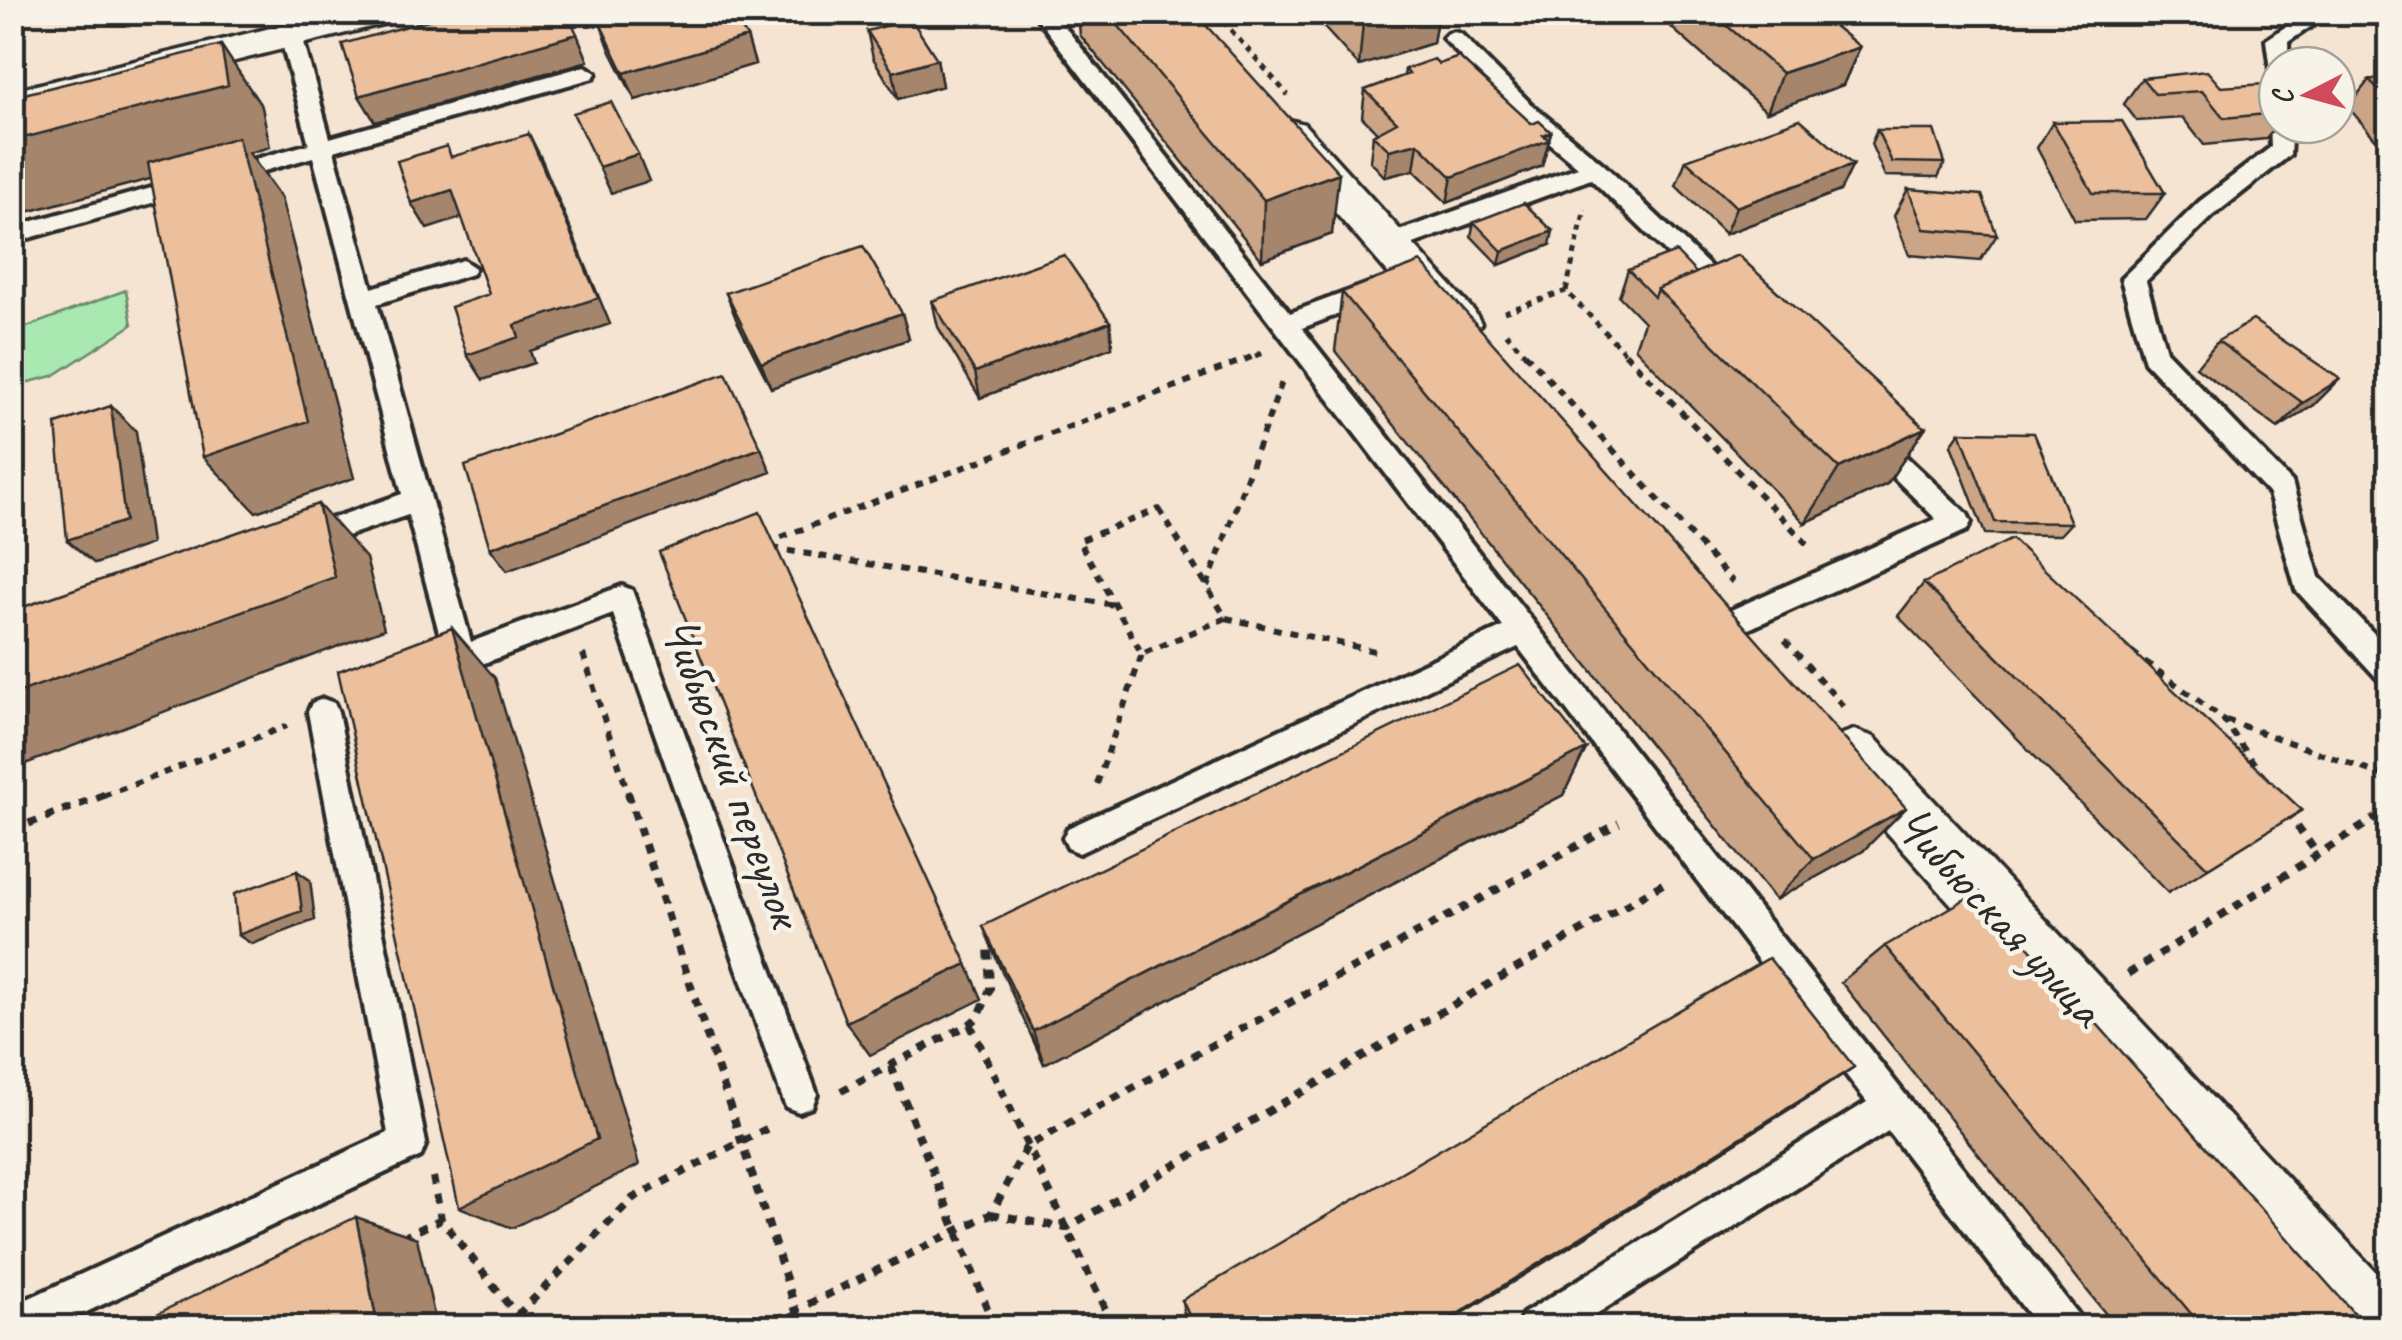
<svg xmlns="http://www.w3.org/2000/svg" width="2402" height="1340" font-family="Caveat,sans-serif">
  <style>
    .green { fill: #a9e8b0; stroke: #6a8a6e; stroke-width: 2.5 }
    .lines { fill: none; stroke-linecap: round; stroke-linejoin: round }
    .lane-casing { stroke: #2b2b2b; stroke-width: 8 }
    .street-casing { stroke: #2b2b2b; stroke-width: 7 }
    .secondary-casing { stroke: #2b2b2b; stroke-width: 7 }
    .path-far2 { stroke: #2b2b2b; stroke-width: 5; stroke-dasharray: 6 6; stroke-linecap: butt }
    .path-far1 { stroke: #2b2b2b; stroke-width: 6; stroke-dasharray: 8 8; stroke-linecap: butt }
    .path { stroke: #2b2b2b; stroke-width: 8; stroke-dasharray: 9 9; stroke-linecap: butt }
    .lane { fill: #f7f3e8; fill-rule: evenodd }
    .street { fill: #f7f3e8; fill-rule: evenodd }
    .secondary { fill: #f7f3e8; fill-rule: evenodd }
    .wall { fill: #cba586; stroke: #2b2b2b; stroke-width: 2.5 }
    .shaded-wall { fill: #a5866d; stroke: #2b2b2b; stroke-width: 2.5 }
    .building { fill: #ecc09c; stroke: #2b2b2b; stroke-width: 2.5 }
    .labels { text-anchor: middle; stroke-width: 9; stroke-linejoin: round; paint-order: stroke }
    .street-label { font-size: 50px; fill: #2b2b2b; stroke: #f7f3e8 }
  </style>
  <rect width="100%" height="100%" fill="#f4e4d1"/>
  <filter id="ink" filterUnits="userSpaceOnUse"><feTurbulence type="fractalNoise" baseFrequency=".01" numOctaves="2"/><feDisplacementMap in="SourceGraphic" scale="20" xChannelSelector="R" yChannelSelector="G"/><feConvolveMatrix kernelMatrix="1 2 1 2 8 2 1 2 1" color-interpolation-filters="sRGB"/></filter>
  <g filter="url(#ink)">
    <path class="green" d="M126 290 132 325 53 376 13 386V332Z"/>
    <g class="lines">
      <defs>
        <path id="lane" d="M1047 12H1081L1061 22 1290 313 1371 283H1389L1392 289 1389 295 1302 328 2078 1314 2083 1328H2039L1888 1131 1574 1328H1518L1523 1314 1867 1102 1518 647 1090 848 1079 853 1068 848 1063 838 1068 828 1503 627 1041 23 1038 19Z
          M2307 12H2332L2288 42 2289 65H2277V71L2270 70 2266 40Z
          M291 30 302 36 330 138 585 66 596 73 593 78 334 151 372 288 463 260 475 268 472 274 377 304 471 642 622 586 632 590 817 1094 812 1107 799 1112 786 1107 781 1094 613 614 461 672 450 668 446 659 408 515 303 551 293 548 289 540 293 532 402 494 313 157 12 243V227L309 144 280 36Z
          M1454 32 1461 34 1533 106 1603 164 1738 293 1741 299 1738 305H1720L1591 179 1397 250H1379L1376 244 1379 238 1578 167 1517 116 1447 42 1443 38 1447 34Z
          M2277 119V125H2292L2290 155 2215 214 2146 281 2166 351 2292 482 2319 577 2390 650V684L2379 680 2296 590 2269 494 2145 362 2121 279 2199 202 2271 147 2270 125Z
          M1872 430 1881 433 1967 514 1971 522 1967 530 1742 632 1732 635 1722 632 1717 623 1722 614 1936 519 1863 447 1859 440 1863 433Z
          M323 699 334 703 338 712 426 1143 421 1156 52 1328H12V1306L388 1133 308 712 312 703Z"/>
        <path id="street" d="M336 12H404L398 20 12 117V91Z"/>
        <path id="secondary" d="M1289 120 1304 124 1474 311 1481 323 1474 335 1458 339 1442 335 1274 142 1268 133 1274 124Z
          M1854 730 1874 737 2390 1287V1328H2330L1834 773 1825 755 1834 737Z"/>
      </defs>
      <use href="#lane" class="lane-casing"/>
      <use href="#street" class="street-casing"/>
      <use href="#secondary" class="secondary-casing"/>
      <path class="path-far2" d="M1215 12 1288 95
        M1566 291 1585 209
        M1504 312 1566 291 1628 356
        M1506 333 1527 356
        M1255 356 1263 353"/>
      <path class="path-far1" d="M1525 353 1733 582
        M1625 353 1808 545
        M1159 509 1226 618 1142 654 1079 541Z
        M766 543 1262 353
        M772 548 1114 605
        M1207 586 1282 382
        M1226 618 1379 652
        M1785 640 1843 706
        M2132 652 2223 719 2263 776
        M583 654 629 796
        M2226 720 2390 778
        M1097 784 1142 654
        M103 796 287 726"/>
      <path class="path" d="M628 793 802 1328
        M2287 811 2318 855
        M12 830 109 793
        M2128 974 2390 809
        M970 1024 1114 1328
        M891 1066 995 1328
        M841 1091 970 1024 979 1016 990 989 988 946 998 941
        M433 1177 441 1219 515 1313 548 1328
        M991 1214 1066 1228 1666 882
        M402 1238 441 1219
        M505 1328 633 1198 772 1126
        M760 1328 991 1214 1027 1146 1619 823"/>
      <use href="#lane" class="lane"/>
      <use href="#street" class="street"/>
      <use href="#secondary" class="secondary"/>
    </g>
    <path class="wall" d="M1078 12H1194L1332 234 1262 260 1080 35Z
      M1310 12H1438L1433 43 1359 66Z
      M1656 12H1817L1860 47 1843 85 1767 112 1656 14Z
      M2098 12H2157L2154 16 2102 19Z
      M600 23 747 37 755 64 635 100 610 50Z
      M867 31 937 59 942 86 898 99 873 58Z
      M1439 64 1532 124 1551 132 1542 166 1447 203 1414 170 1385 177 1370 161 1373 135 1377 132 1362 117 1365 90 1404 76 1405 69Z
      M2142 78 2221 87 2277 100V125L2266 139 2204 145 2183 118 2137 121 2124 104Z
      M2390 79V156L2348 107 2369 80Z
      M2053 122 2165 193 2146 219 2075 220 2037 148Z
      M1877 130 1945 163 1938 177 1885 176 1871 144Z
      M1686 160 1853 165 1840 191 1725 234 1676 186Z
      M1908 189 1997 235 1980 261 1909 255 1894 216Z
      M1474 222 1550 245 1499 265 1471 236Z
      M1628 270 1696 273 1925 428 1887 484 1805 523 1635 348 1644 322 1619 296Z
      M1342 292 1863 851 1775 900 1335 351Z
      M726 293 902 313 909 339 771 388 736 319Z
      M932 301 1110 322 1112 347 980 398 938 327Z
      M2218 341 2314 405 2278 428 2196 367Z
      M1960 432 2071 523 2060 535 1985 534 1951 445Z
      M1924 583 2302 810 2168 893 1898 616Z
      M1586 749 1563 795 1044 1064 998 963 983 926Z
      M1885 946 2367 1328H2117L1841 982Z
      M1854 1067 1809 1097 1439 1328H1189L1184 1315 1182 1300Z"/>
    <path class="shaded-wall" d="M12 12H45L12 21Z
      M1364 12H1438L1433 43 1359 66Z
      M577 34 588 61 375 122 359 96Z
      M747 37 755 64 635 100 624 73Z
      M221 45 262 107 270 147 249 153 281 198 354 478 256 512 203 457 243 154 12 216V141Z
      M1860 47 1843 85 1767 112 1782 73Z
      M937 59 942 86 898 99 893 72Z
      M1551 132 1542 166 1447 203 1452 177Z
      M529 134 542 160 610 324 530 351 534 363 483 380 467 355 515 325Z
      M1418 143 1414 170 1385 177 1389 150Z
      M638 154 649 181 611 193 599 167Z
      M1853 165 1840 191 1725 234 1736 207Z
      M1339 173 1332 234 1262 260 1264 200Z
      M452 190 467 216 427 229 411 203Z
      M1553 231 1550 245 1499 265 1502 251Z
      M902 313 909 339 771 388 761 363Z
      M1110 322 1112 347 980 398 975 372Z
      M2340 379 2314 405 2278 428 2303 403Z
      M111 406 136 431 151 544 95 564 67 540Z
      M1925 428 1887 484 1805 523 1839 468Z
      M761 448 771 472 507 571 490 548Z
      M318 504 366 558 384 629 12 769V695Z
      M452 628 495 678 639 1165 512 1228 459 1207Z
      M1586 749 1563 795 1044 1064 1033 1031Z
      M1906 808 1863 851 1775 900 1814 859Z
      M297 871 310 880 315 920 252 944 238 935Z
      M967 964 982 999 870 1055 846 1022Z
      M1854 1067 1809 1097 1439 1328H1435Z
      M356 1217 417 1238 437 1328H378Z"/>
    <path class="building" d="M457 12H567L577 34 359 96 342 44Z
      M637 12H732L747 37 624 73 600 23Z
      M1107 12H1194L1339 173 1264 200Z
      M1711 12H1817L1860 47 1782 73Z
      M911 19 937 59 893 72 867 31Z
      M221 45 228 85 12 141V97Z
      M1459 57 1532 124 1539 121 1551 132 1543 135 1549 140 1452 177 1418 143 1389 150 1373 135 1397 122 1365 90 1409 74 1405 69 1434 59 1439 64Z
      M2207 71 2221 87 2265 84 2277 100V113L2224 118 2202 91 2155 94 2142 78Z
      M2390 79V103L2369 80Z
      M611 102 638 154 599 167 573 113Z
      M1800 119 1853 165 1736 207 1686 160Z
      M2122 121 2165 193H2093L2053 122Z
      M1877 130H1934L1945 163 1892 162Z
      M529 134 598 298 515 325 519 337 467 355 451 307 489 294 452 190 411 203 397 161 447 146 451 157Z
      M238 137 308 421 203 457 148 163Z
      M1908 189 1982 195 1997 235 1924 229Z
      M1524 203 1553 231 1502 251 1474 222Z
      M863 246 902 313 761 363 726 293Z
      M1676 252 1696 273 1657 289 1654 297 1628 270Z
      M1064 255 1110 322 975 372 932 301Z
      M1738 255 1925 428 1839 468 1657 289Z
      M1421 262 1906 808 1814 859 1342 292Z
      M2253 320 2340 379 2303 403 2218 341Z
      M726 373 761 448 490 548 465 466Z
      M111 406 125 521 67 540 56 424Z
      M1960 432 2034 433 2071 523 1995 522Z
      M318 504 335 577 12 695V611Z
      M760 512 967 964 846 1022 659 552Z
      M2012 539 2302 810 2208 868 1924 583Z
      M452 628 597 1139 459 1207 338 671Z
      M1520 665 1586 749 1033 1031 983 926Z
      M297 871 302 911 238 935 234 894Z
      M1979 891 2367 1328H2203L1885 946Z
      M1769 958 1854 1067 1435 1328H1195L1182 1300Z
      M356 1217 378 1328H128Z"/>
  </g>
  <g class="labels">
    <g class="street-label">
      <text transform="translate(734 771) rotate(70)" y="18">Чибьюский переулок</text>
      <text transform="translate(2001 915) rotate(47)" y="18">Чибьюская улица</text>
    </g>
  </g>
  <rect width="2402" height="1340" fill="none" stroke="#f7f3e8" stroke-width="50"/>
  <rect x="25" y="25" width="2352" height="1290" fill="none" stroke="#2b2b2b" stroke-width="4" filter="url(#ink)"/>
  <g transform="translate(2307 95) rotate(264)"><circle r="48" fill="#f7f3e8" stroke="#a5a39c" stroke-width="2.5"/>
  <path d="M0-8L18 38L0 25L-18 38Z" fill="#d1495b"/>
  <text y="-15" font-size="28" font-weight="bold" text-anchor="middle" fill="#2b2b2b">С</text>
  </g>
</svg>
